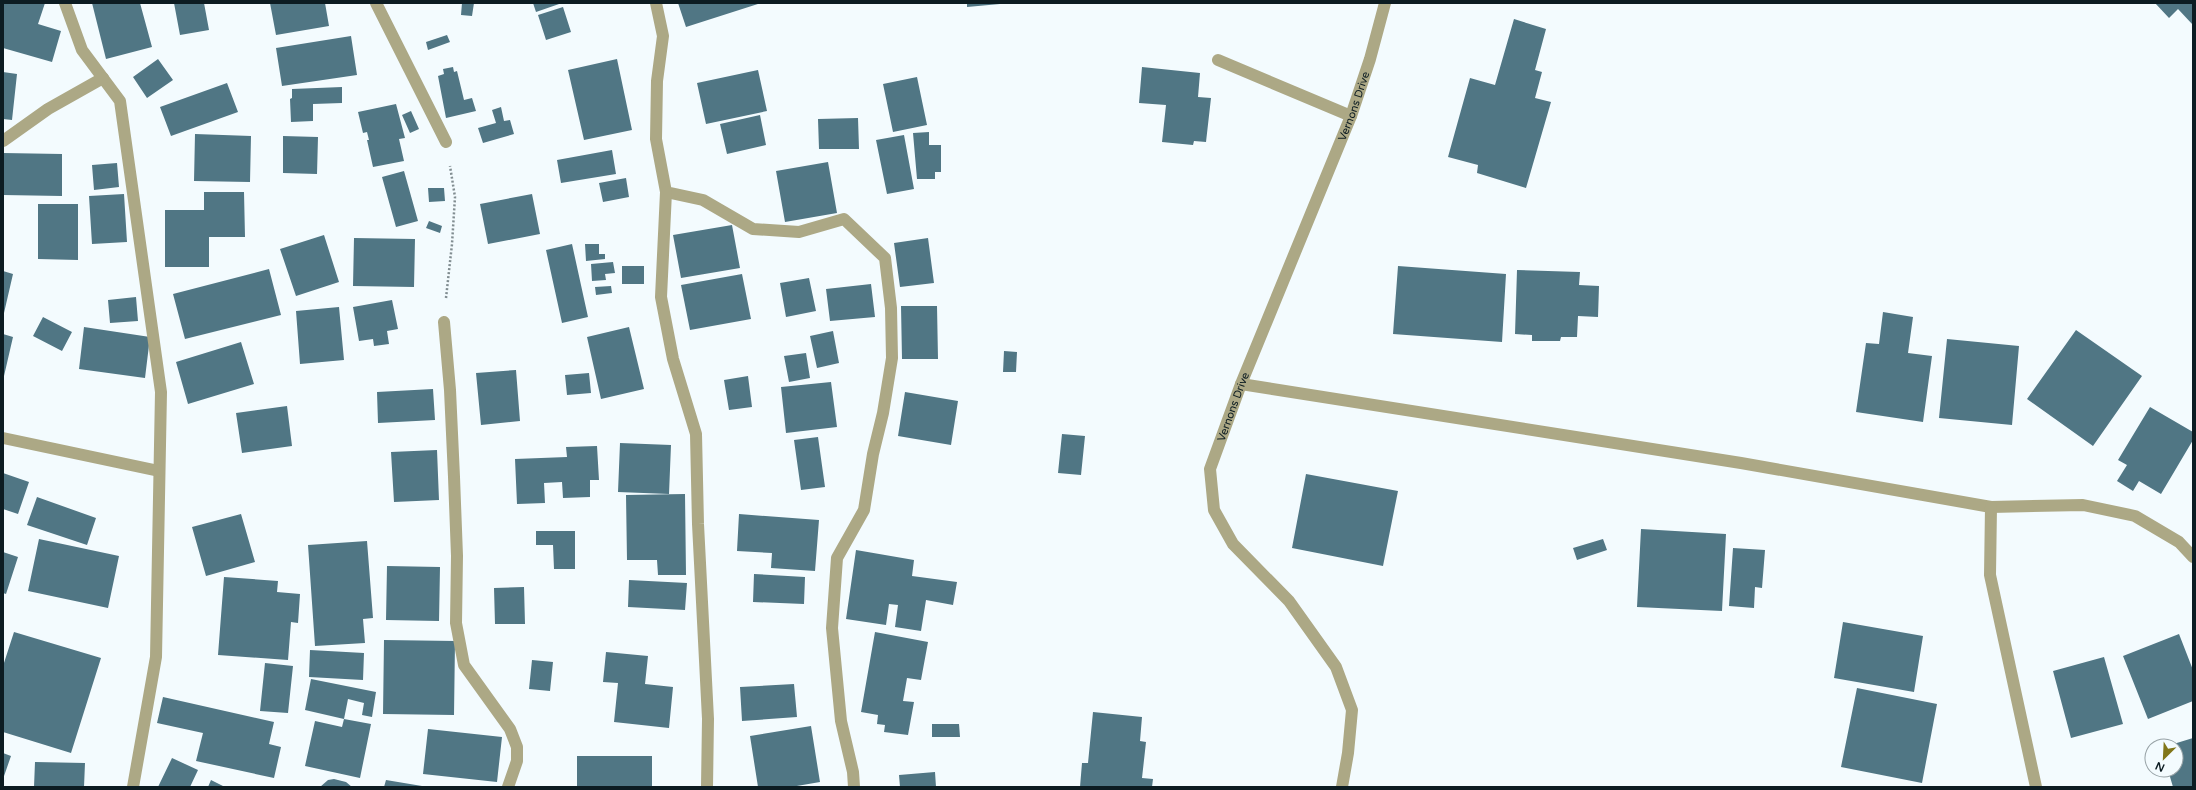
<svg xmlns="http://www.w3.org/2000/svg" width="2196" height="790" font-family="'Varela Round',sans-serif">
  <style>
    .building { fill: #507684 }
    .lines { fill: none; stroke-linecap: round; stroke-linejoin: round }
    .path { stroke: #818d91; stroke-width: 2.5; stroke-dasharray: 2 2; stroke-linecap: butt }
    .minor { stroke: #aca885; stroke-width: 12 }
    .labels { text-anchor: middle; stroke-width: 4; stroke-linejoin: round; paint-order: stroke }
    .street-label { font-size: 11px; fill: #0c1c22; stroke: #f3fbfe }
  </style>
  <rect width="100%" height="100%" fill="#f3fbfe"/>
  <path class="building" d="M3 3H45L38 24 61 31 52 62 3 48Z
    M92 3H140L152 47 106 59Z
    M174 3H204L209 30 180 35Z
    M270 3H325L329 26 276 35Z
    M462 3H474L472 16 461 15Z
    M533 3H562L536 12Z
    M678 3H761L686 27Z
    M967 3H999L1000 4 967 7Z
    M2155 3H2193V25L2178 9 2169 18Z
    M563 7 571 32 546 40 538 15Z
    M1514 19 1546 29 1535 70 1542 72 1535 98 1551 102 1526 188 1477 173 1478 165 1448 157 1470 78 1495 85Z
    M447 35 450 42 428 50 426 42Z
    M351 36 357 75 282 86 276 48Z
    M158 59 173 80 147 98 133 77Z
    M617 59 632 130 584 140 568 70Z
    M453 67 454 72 457 71 464 100 472 98 476 111 446 118 438 76 444 74 443 69Z
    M1142 67 1200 73 1198 97 1211 98 1206 142 1194 141 1193 145 1162 142 1166 105 1139 103Z
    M758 70 767 111 706 124 697 83Z
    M3 72 17 74 12 120 3 119Z
    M917 77 927 125 893 132 883 84Z
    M227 83 238 112 171 136 160 107Z
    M342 87V103L313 104V121L291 122 290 99 292 98V89Z
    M396 104 405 138 399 139 404 161 373 167 367 140H369L367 132 363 133 358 112Z
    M501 107 504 121 510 120 514 134 483 143 478 128 496 123 492 110Z
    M411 111 419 129 410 133 402 115Z
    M760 115 766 145 727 154 720 124Z
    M858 118 859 149H819L818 119Z
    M929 132V145H941V172H935V179H917L913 133Z
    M195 134 251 136 250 182 194 181Z
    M904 135 914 189 887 194 876 140Z
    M283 136 318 137 317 174 283 173Z
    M612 150 616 174 561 183 557 160Z
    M3 153 62 154V196L3 195Z
    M828 162 837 213 785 222 776 171Z
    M117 163 119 187 94 190 92 165Z
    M404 171 418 221 396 227 382 177Z
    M626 178 629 197 603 202 599 183Z
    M428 188H444L445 201 429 202Z
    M204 192H244L245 237H209V267H165V210H204Z
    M124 194 127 242 92 244 89 196Z
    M532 194 540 234 488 244 480 204Z
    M38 204H78V260L38 259Z
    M429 221 442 226 440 233 426 228Z
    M732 225 740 268 681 278 673 235Z
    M324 235 339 282 296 296 280 249Z
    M354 238 415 239 414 287 353 286Z
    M928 238 934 283 900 287 894 243Z
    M572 244 588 317 562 323 546 250Z
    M585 244H599V254H605V259L586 261Z
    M613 262 615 273 605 274 606 280 592 281 591 264Z
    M622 266H644V284H622Z
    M1398 266 1506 274 1502 342 1393 334Z
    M269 269 281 315 185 339 173 294Z
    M1517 270 1580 272 1579 285 1599 286 1598 317 1578 316 1577 337H1561L1560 341H1532V335L1515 334Z
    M3 271 13 274 4 313H3Z
    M742 274 751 319 690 330 681 285Z
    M809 278 816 311 786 317 780 283Z
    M871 284 875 317 830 321 826 289Z
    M611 286 612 293 596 295 595 287Z
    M136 297 138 321 110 323 108 300Z
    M392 300 398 329 387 331 389 344 374 346 373 339 359 341 353 307Z
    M901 306H937L938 359H902Z
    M339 307 344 360 300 364 296 311Z
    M1883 312 1913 317 1908 353 1932 356 1923 422 1856 412 1866 343 1879 344Z
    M43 317 72 332 62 351 33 336Z
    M84 327 150 337 145 378 79 369Z
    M629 327 644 389 601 399 587 337Z
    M2076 330 2142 376 2093 446 2027 399Z
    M833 331 839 363 817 368 810 336Z
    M3 334 13 337 4 376H3Z
    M1947 339 2019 346 2012 425 1939 418Z
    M241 342 254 384 188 404 176 362Z
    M1004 351 1017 352 1016 372H1003Z
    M806 353 810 378 789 382 784 356Z
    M516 370 520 421 481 425 476 373Z
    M589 373 591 393 567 395 565 375Z
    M748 376 752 407 729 410 724 380Z
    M831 382 837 427 786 433 781 387Z
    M433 389 435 420 378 423 377 392Z
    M905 392 958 401 951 445 898 436Z
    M287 406 292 446 242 453 236 413Z
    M2150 407 2193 432V440L2161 494 2139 481 2133 491 2117 481 2127 465 2118 460Z
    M1062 434 1085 436 1081 475 1058 473Z
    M818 437 825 487 801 490 794 440Z
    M620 443 671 445 669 494 618 492Z
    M597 446 599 480H590V497L563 498 562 482 544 483 545 503 517 504 515 459 567 457 566 447Z
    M437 450 439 500 394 502 391 452Z
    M3 473 29 482 18 514 3 509Z
    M1306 474 1398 491 1383 566 1292 548Z
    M685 494 686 575H658L657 560H627L626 495Z
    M37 497 96 518 87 545 27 525Z
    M241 514 255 562 206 576 192 527Z
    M739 514 819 520 815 571 771 568 772 553 737 551Z
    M1641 529 1726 534 1722 611 1637 607Z
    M536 531H575V569H554L553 545H536Z
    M39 539 119 556 108 608 28 591Z
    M1603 539 1607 550 1577 560 1573 548Z
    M367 541 373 618 363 619 365 643 315 646 308 545Z
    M1733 548 1765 550 1762 588 1755 587 1754 608 1729 606Z
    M856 550 914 560 912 576 957 582 953 605 926 600 921 631 895 627 898 605 889 604 886 625 846 619Z
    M3 552 18 557 6 594 3 593Z
    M387 566 440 567 439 621 386 620Z
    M754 574 805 577 804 604 753 602Z
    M224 577 278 581 277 592 300 594 298 623 291 622 288 660 218 655Z
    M629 580 687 583 685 610 628 607Z
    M524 587 525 624H495L494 588Z
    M1843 622 1923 636 1914 692 1834 678Z
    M14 632 101 658 71 753 3 732V666Z
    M875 632 928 642 921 680 907 678 903 701 914 702 908 735 884 732 885 725 877 724 878 715 861 712Z
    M2179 634 2193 670V701L2148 719 2123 656Z
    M384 640 455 641 454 715 383 714Z
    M310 650 364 653 363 680 309 677Z
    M606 652 648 656 645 684 673 687 669 728 614 722 618 683 603 682Z
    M2104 657 2123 724 2071 738 2053 671Z
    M532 660 553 662 550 691 529 689Z
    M265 663 293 666 288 713 260 711Z
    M311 679 376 692 372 717 362 715 364 703 348 699 344 719 305 710Z
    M794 684 797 717 742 721 740 687Z
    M1857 688 1937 704 1922 783 1841 767Z
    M163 697 274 722 269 744 281 747 274 778 196 761 203 733 157 723Z
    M1093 712 1142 717 1140 741 1146 742 1142 778 1153 779 1152 787H1080L1082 763H1088Z
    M344 719 371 724 360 778 305 766 315 721 342 727Z
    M932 724H959L960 737H932Z
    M811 726 820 782 791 787H758L750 736Z
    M428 729 502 737 497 782 423 774Z
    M2193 738V787H2173L2168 770H2176V746H2167Z
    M3 753 11 756 3 779Z
    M577 756H652V787H577Z
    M172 758 198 770 190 787H158Z
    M35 762 85 763 84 787H34Z
    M935 772 936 787H900L899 775Z
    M334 779 346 782 352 787H320L328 780Z
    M211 780 225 787H208Z
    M386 780 422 786V787H384Z"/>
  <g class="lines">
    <path class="path" d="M446 298 452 244 455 197 450 166"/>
    <g class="minor">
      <path d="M65 3 82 50 120 101 161 392 156 657 133 787"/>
      <path d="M376 3 446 142"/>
      <path d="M656 3 663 36 657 81 656 139 666 192 703 200 753 229 799 232 844 219 885 258 891 308 892 358 883 413 873 454 864 510 837 558 832 628 841 721 853 772 854 787"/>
      <path d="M1218 60 1351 116"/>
      <path d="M3 141 48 109 103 78"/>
      <path d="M666 192 661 297 673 359 696 434 698 524 708 719 707 787"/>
      <path d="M444 322 450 390 454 477 457 556 456 623 464 665 510 729 517 747V761L508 787"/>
      <path d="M1241 384 1741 463 1991 507 2083 505 2135 516 2179 542 2193 557"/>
      <path d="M3 438 159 471"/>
      <path d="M1991 507 1990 575 2036 787"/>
      <path id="s1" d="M1342 787 1348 753 1352 710 1336 667 1289 601 1233 544 1214 510 1210 469 1241 384 1351 116 1370 59 1385 3"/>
    </g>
  </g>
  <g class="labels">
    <g class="street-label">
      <text dy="4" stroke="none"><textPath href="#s1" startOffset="755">Vernons Drive</textPath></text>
      <text dy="4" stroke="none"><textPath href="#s1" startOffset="431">Vernons Drive</textPath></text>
    </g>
  </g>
  <rect width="2196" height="790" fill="none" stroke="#0c1c22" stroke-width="8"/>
  <g transform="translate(2164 758) rotate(204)"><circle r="19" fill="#f3fbfe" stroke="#97a2a6"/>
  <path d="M0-3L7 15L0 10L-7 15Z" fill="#817619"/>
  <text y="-6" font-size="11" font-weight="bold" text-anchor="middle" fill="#0c1c22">N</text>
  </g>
</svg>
